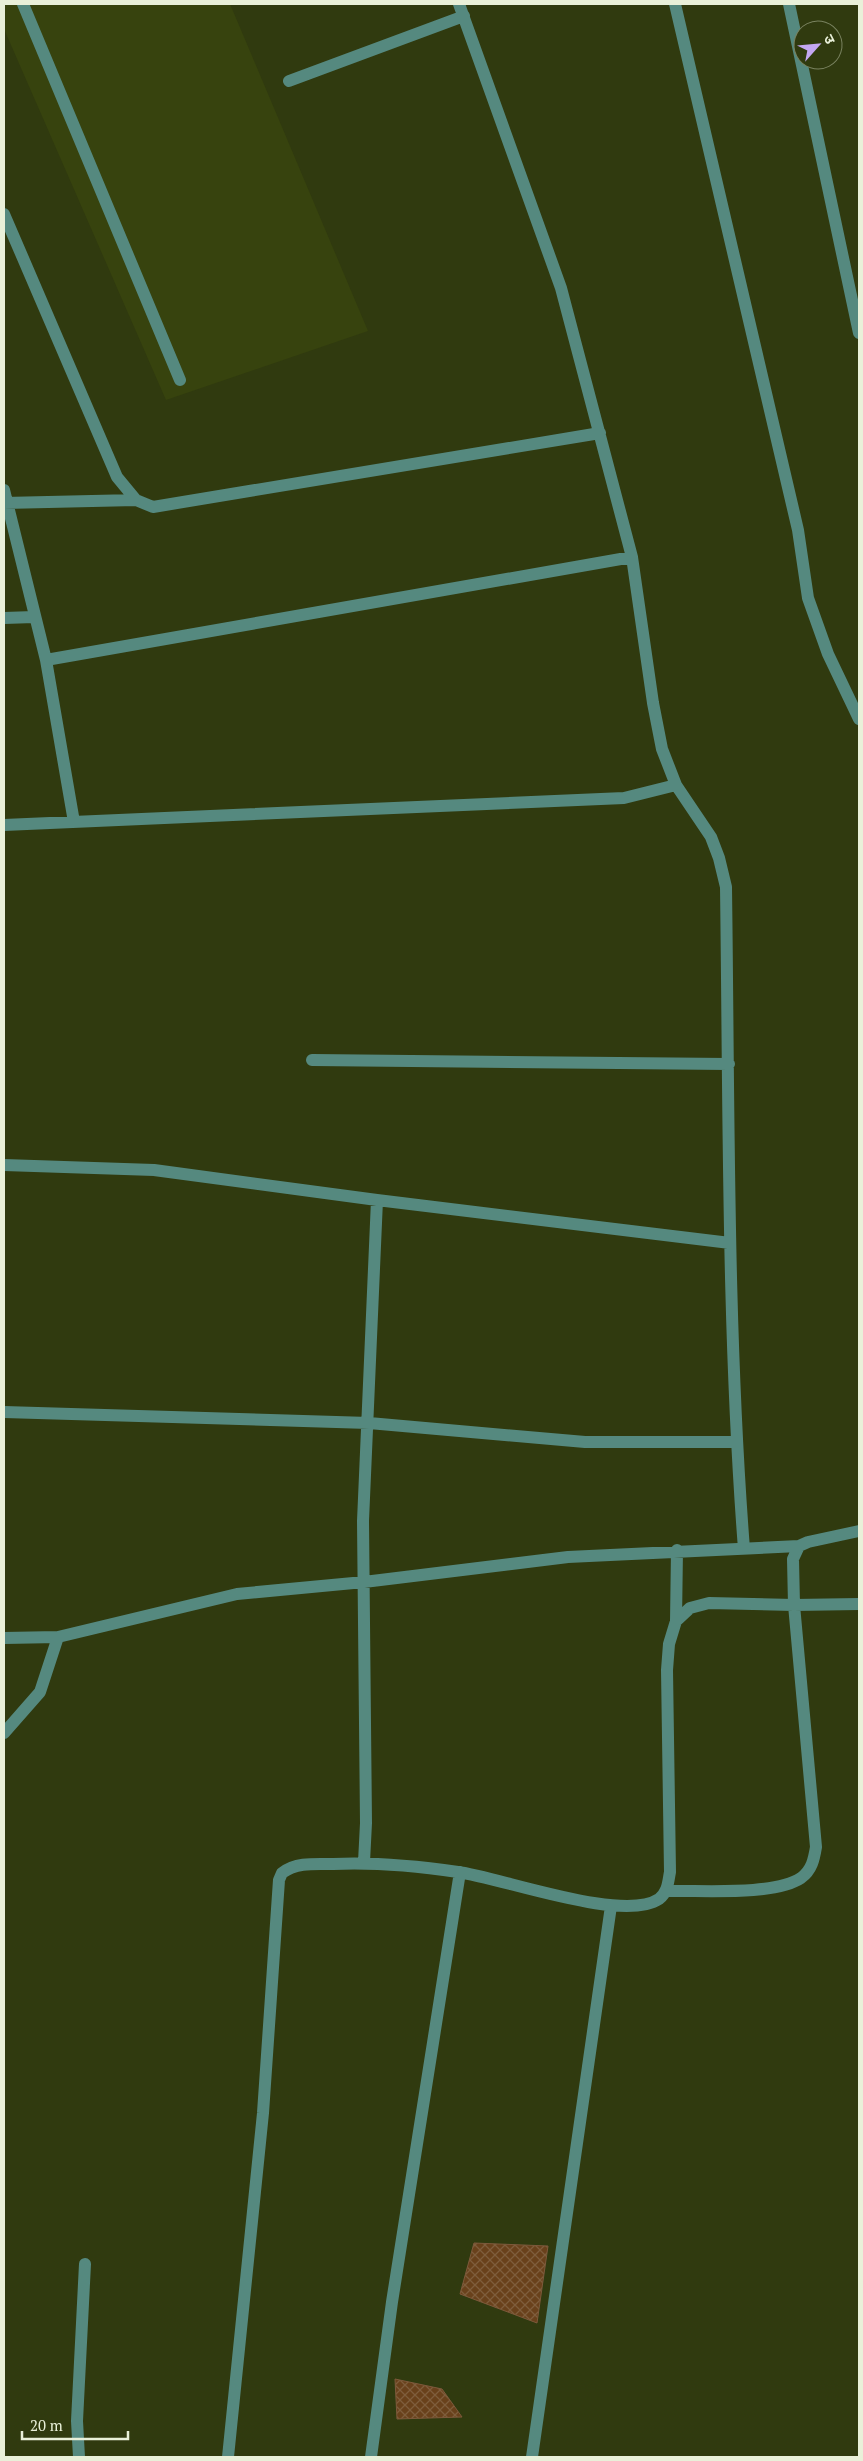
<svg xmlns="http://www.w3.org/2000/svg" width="863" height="2461" font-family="'PT Serif','Noto Sans Devanagari',serif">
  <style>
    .built { fill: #37430e }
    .building { fill: url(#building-cross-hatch); stroke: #7d593b }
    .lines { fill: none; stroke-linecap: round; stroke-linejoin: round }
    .minor { stroke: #55897f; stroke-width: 12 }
  </style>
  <defs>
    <pattern id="building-cross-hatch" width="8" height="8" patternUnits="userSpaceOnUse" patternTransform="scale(1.25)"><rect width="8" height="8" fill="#69411b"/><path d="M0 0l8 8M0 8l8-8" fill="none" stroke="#7e5d3c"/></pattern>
  </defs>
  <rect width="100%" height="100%" fill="#303a0f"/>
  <path class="built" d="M4 4H230L368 331 166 400 4 29Z"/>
  <path class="building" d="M474 2243 548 2246 537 2323 460 2294Z
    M395 2379 442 2389 462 2417 397 2419Z"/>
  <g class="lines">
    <path class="minor" d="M23 4 180 380
      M459 4 561 288 632 557 653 703 662 749 676 785 711 837 719 858 726 887C729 1108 727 1329 744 1549
      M675 4 798 530 808 598 828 654 859 719
      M789 4 859 333
      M289 81 464 16
      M4 214 117 477 136 500 153 507 600 433
      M4 490 46 660 74 822
      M4 503 136 500
      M4 618 34 617
      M46 660 632 557
      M4 825 624 798 676 785
      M312 1060 729 1064
      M4 1165 154 1170 377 1200 730 1243
      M4 1412 369 1423 585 1442H736
      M676 1621 677 1550
      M4 1638 58 1637 237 1594 364 1582 568 1557 799 1546
      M4 1733 40 1692 58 1637
      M364 1862 366 1823 363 1521 377 1200
      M667 1891C701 1890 774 1896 801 1878 812 1870 814 1859 816 1847L794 1605 793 1559 799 1546 808 1542 859 1531
      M79 2457 77 2421 85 2264
      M228 2457 263 2113 279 1880 282 1873C297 1862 315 1864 333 1864 375 1862 417 1866 458 1872 502 1878 623 1923 659 1899 668 1892 668 1882 670 1872L667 1670 669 1644 676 1621 690 1608 709 1603 794 1605 859 1604
      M371 2457 392 2302 460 1872
      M532 2457 611 1906"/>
  </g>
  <rect width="863" height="2461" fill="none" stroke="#e9f0d9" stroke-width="10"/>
  <g transform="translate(818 45) rotate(63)"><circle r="24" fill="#303a0f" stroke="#7a8360"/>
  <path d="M0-4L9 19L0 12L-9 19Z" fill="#c3a7f2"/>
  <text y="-8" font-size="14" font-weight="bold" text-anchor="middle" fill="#e9f0d9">उ</text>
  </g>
  <path d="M22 2431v8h106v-8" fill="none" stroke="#e9f0d9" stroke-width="2.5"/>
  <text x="30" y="2431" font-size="15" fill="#e9f0d9" stroke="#303a0f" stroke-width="4" paint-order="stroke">20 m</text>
</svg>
